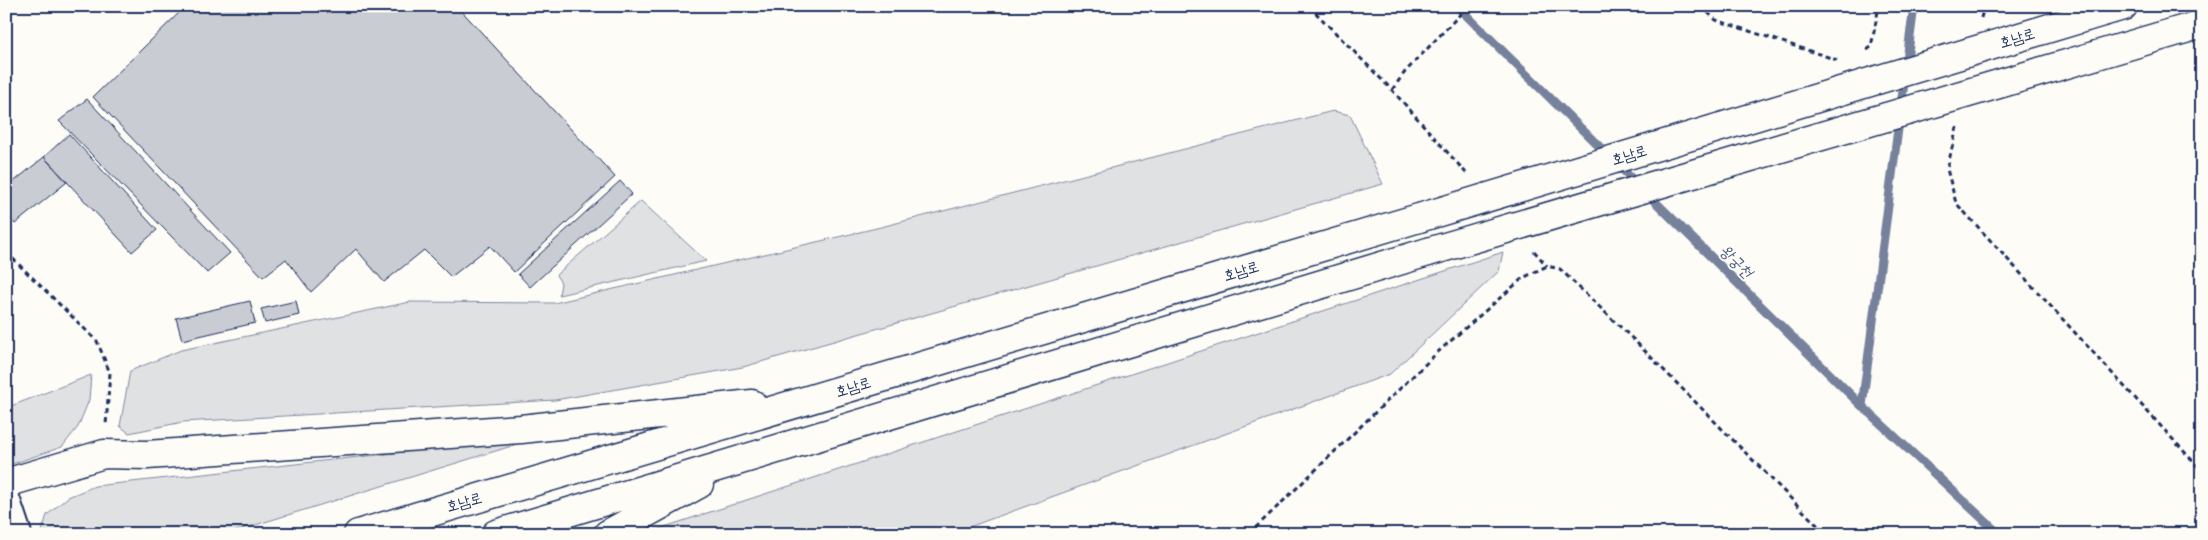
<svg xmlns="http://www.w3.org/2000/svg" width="2208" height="540" font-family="Mynerve,'Poor Story',sans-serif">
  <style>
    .green { fill: #e0e1e3; stroke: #7e88a0 }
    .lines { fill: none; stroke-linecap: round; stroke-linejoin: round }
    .stream { stroke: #76819c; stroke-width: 9 }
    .building { fill: #c9ccd3; stroke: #1b2f5e }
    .street-casing { stroke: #1b2f5e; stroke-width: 30 }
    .highway-casing { stroke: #1b2f5e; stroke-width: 31 }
    .path { stroke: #1b2f5e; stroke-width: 3; stroke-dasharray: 5 4; stroke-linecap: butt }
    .street { stroke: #fdfcf7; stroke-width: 26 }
    .highway { stroke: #fdfcf7; stroke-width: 28 }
    .highway-bridge-casing { stroke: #1b2f5e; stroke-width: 31; stroke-linecap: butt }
    .highway-bridge { stroke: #fdfcf7; stroke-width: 28 }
    .labels { text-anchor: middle; stroke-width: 4; stroke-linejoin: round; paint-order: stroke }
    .street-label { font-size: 15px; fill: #1b2f5e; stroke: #fdfcf7 }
    .water-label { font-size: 16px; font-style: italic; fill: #49587d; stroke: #fdfcf7 }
  </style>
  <rect width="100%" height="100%" fill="#fdfcf7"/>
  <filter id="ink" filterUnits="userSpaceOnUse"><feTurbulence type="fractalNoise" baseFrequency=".02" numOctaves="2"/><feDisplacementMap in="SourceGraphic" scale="10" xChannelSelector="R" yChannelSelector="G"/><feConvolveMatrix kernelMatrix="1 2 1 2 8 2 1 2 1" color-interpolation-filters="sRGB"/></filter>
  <g filter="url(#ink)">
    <path class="green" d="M1333 111 1350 115 1383 184 743 367 555 400 183 422 129 433 120 426 130 371 181 350 410 302 554 303 881 227Z
      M641 201 706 261 559 295 561 283 556 275Z
      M1503 252 1499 271 1390 374 969 527 946 534H643Z
      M91 375 89 400 78 427 62 447 6 466V408Z
      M541 437 226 534H41L47 515 68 497 95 486Z"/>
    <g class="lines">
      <path class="stream" d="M1457 6 1862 406 1999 534
        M1862 406 1914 6"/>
    </g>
    <path class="building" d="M186 6H457L615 177 514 272 490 246 451 277 424 250 384 282 356 249 311 292 286 259 263 277 93 97Z
      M87 99 230 253 207 273 59 121Z
      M69 134 157 230 132 252 44 157Z
      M44 157 67 182 15 224 6 213V188Z
      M620 181 632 194 530 287 518 274Z
      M250 301 255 323 182 340 176 318Z
      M296 301 299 315 265 323 261 309Z"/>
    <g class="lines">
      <defs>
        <path id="street" d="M6 498 18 534"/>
        <path id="highway" d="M2086 17 2123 6
          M2097 55 2202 24
          M6 483 104 454 147 455 521 429 752 404
          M358 534 1419 218
          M496 534 1428 252
          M608 534 699 484"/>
      </defs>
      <use href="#street" class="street-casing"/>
      <use href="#highway" class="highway-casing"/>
      <path class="path" d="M1309 6 1392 90 1466 173
        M1701 6 1716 20 1837 60
        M1981 18 1984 6
        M1867 50 1871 47 1879 6
        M1392 90 1405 72 1468 6
        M1957 127 1947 169 1956 203 2202 471
        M1534 251 1547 266
        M6 252 97 341 110 373 106 425
        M1249 534 1439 351 1523 278 1547 266 1560 269 1636 342 1826 534"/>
      <use href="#street" class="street"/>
      <use href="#highway" class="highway"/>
      <defs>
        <path id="highway-bridge" d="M1419 218 2086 17
          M1428 252 2097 55"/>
      </defs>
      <use href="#highway-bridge" class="highway-bridge-casing"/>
      <use href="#highway-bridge" class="highway-bridge"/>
    </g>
  </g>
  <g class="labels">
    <g class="street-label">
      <text transform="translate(2017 38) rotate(-17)" y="5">호남로</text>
      <text transform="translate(1629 155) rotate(-17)" y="5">호남로</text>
      <text transform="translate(1241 271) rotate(-17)" y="5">호남로</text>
      <text transform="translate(853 387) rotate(-17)" y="5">호남로</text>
      <text transform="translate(464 502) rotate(-16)" y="5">호남로</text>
    </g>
    <g class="water-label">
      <text transform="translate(1737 261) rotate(45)" y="6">왕궁천</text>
    </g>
  </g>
  <rect width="2208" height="540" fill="none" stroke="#fdfcf7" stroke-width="25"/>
  <rect x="12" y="12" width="2183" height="515" fill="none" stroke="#1b2f5e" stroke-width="2" filter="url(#ink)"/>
</svg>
